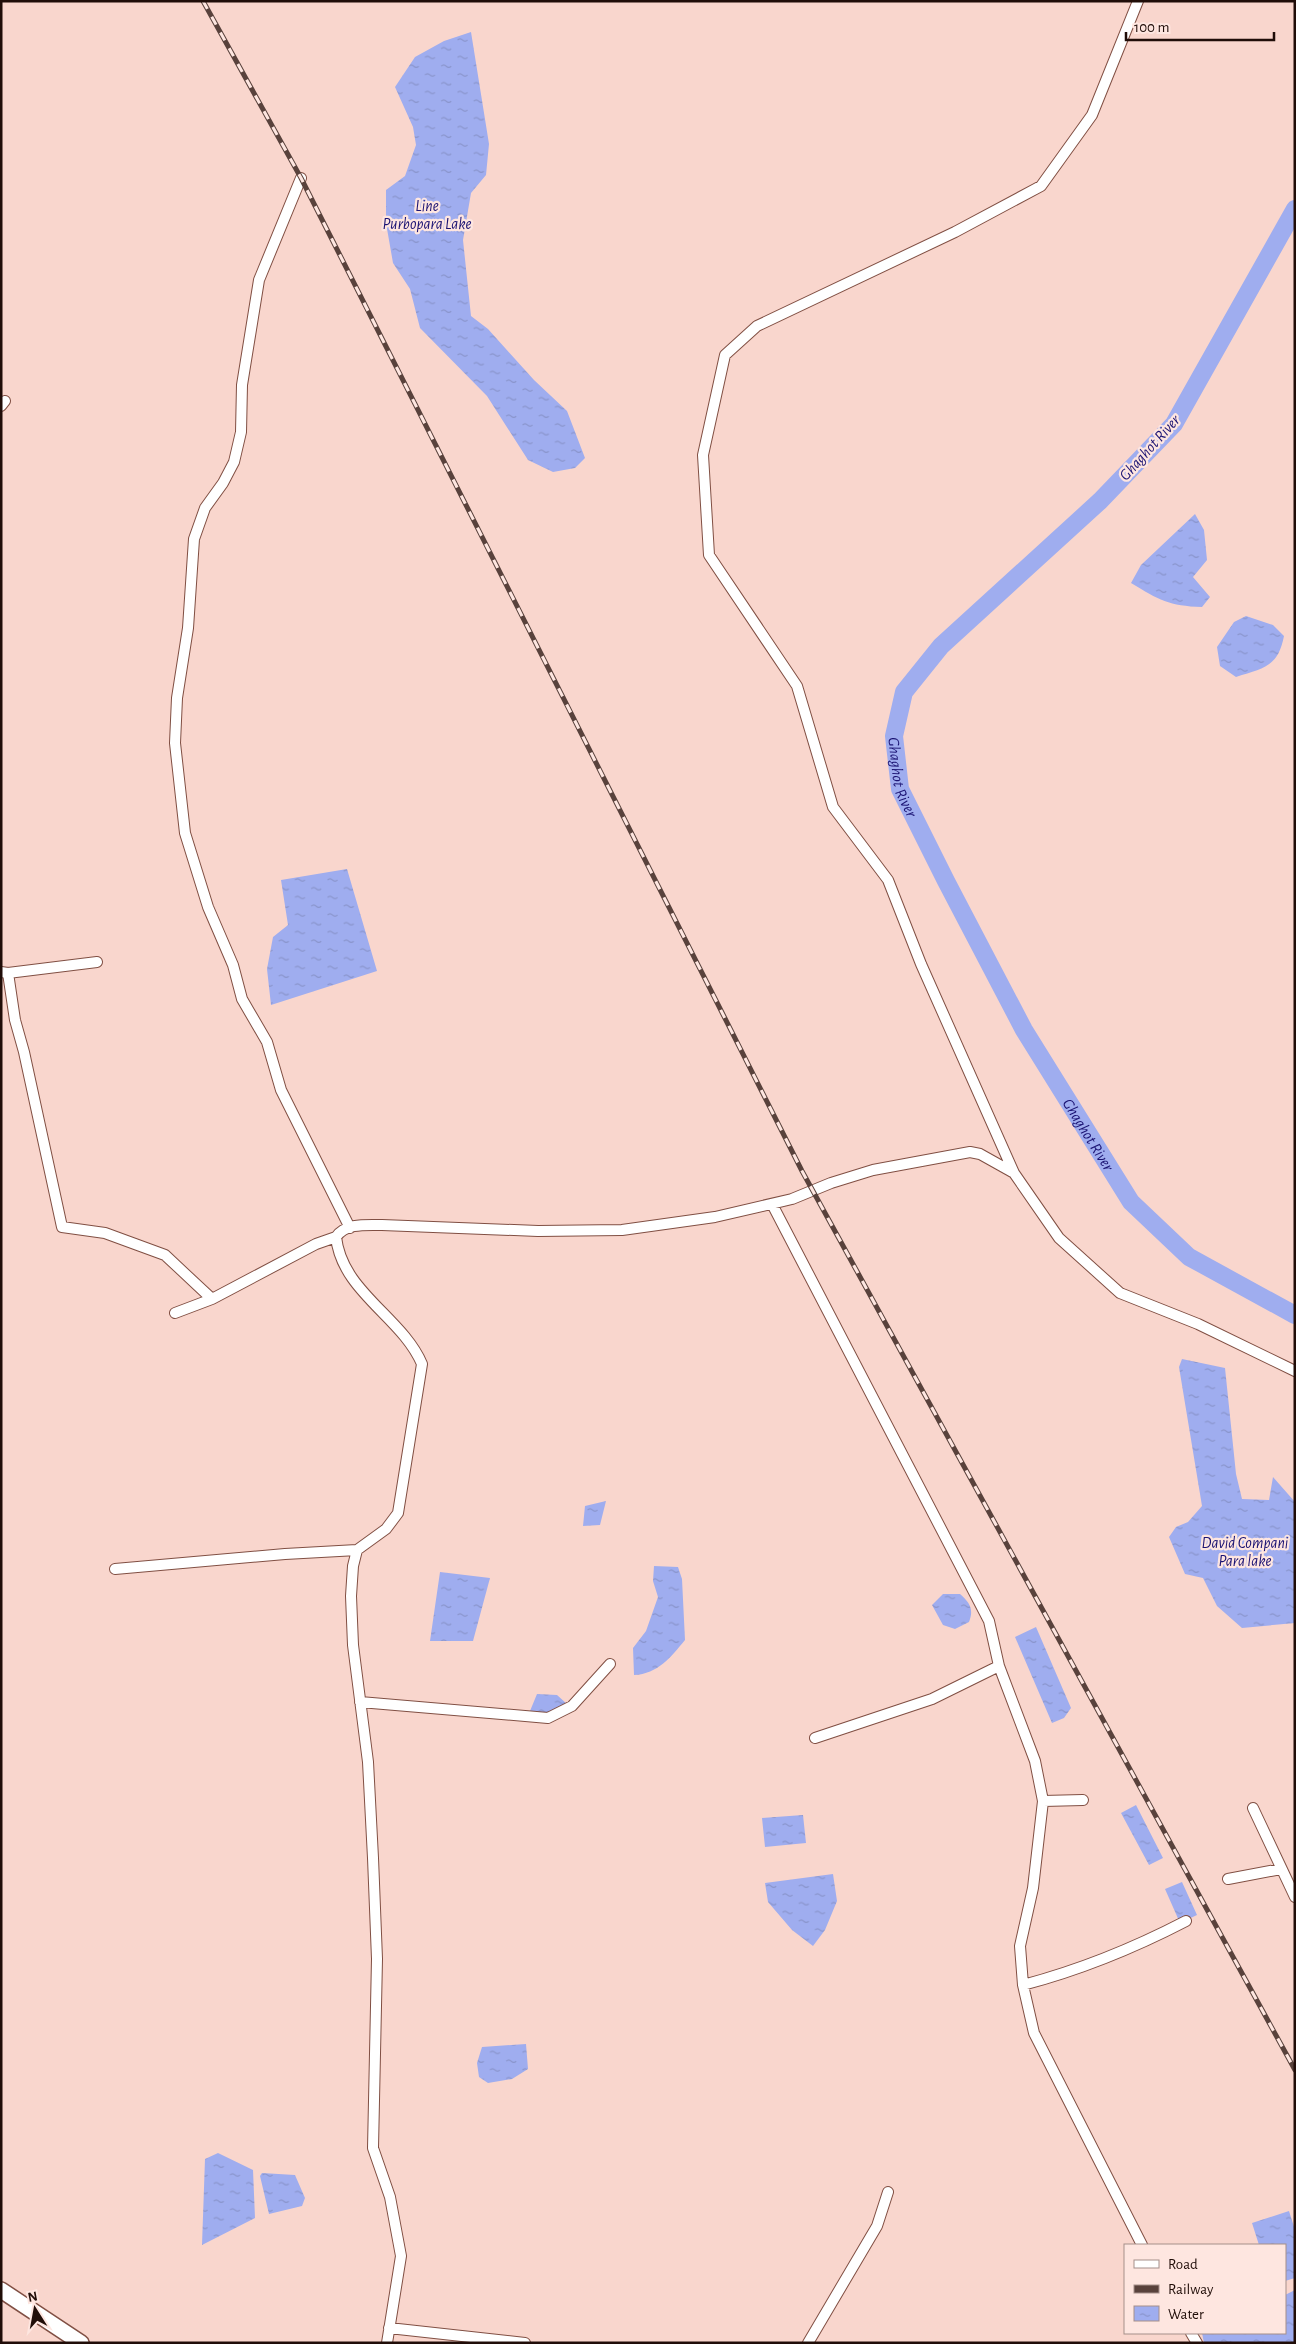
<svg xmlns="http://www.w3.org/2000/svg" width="1296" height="2344" font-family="'Alegreya Sans',sans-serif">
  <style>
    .water { fill: url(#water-ripples) }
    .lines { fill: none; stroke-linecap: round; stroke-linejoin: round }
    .river { stroke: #9fadef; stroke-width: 18 }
    .street-casing { stroke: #804f43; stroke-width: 12 }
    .secondary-casing { stroke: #804f43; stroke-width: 18 }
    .street { stroke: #fff; stroke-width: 10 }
    .secondary { stroke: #fff; stroke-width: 15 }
    .rail-casing { stroke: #59423c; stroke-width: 5 }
    .rail { stroke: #fee6e0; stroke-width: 3; stroke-dasharray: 9; stroke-linecap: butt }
    .labels { text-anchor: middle; stroke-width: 4.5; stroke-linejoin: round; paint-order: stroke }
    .water-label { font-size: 16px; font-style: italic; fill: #1b1373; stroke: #fee6e0 }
  </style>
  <defs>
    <pattern id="water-ripples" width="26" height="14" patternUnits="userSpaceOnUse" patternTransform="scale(1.25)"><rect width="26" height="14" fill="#9fadef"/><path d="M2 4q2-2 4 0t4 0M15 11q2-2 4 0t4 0" fill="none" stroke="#8994cb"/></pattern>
  </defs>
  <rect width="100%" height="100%" fill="#f9d6cd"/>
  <path class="water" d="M471 32 489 144 486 175 471 193 463 240 471 316 488 329 534 380 567 411 585 458 575 468 553 472 528 460 487 396 420 328 410 289 393 263 386 223V190L405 176 416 145 413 127 395 87 415 57 444 41Z
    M1195 514 1204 530 1207 560 1193 577 1210 597 1202 607C1169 606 1159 600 1131 583L1141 565Z
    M1246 616 1273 625 1284 636C1278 667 1264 668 1236 677L1220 666 1217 647 1234 622Z
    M347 869 377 971 271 1005 267 969 273 937 288 925 281 880Z
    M1182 1359 1225 1368 1236 1474 1242 1499 1269 1500 1273 1477 1295 1502V1623L1242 1628 1217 1606 1203 1578 1185 1574 1169 1537 1176 1527 1188 1522 1202 1506 1179 1367Z
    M606 1501 600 1525 583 1526 585 1506Z
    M654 1566 678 1567 682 1579 685 1640C671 1657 658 1674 634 1675L633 1648 646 1631 658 1597 653 1581Z
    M440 1572 490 1578 473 1641H430Z
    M943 1594H960C970 1603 974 1609 969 1622L955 1629 943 1625 932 1605Z
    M1036 1627 1071 1708 1064 1718 1052 1723 1015 1637Z
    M537 1694 557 1695 567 1704 566 1715 542 1720 530 1711Z
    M1136 1805 1163 1858 1149 1865 1121 1813Z
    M803 1815 806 1843 765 1847 762 1818Z
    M833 1874 837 1901 825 1930 813 1946 792 1930 768 1902 765 1883Z
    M1182 1882 1197 1915 1180 1923 1165 1889Z
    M526 2044 528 2069 512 2079 488 2083 479 2077 477 2063 482 2047Z
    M218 2153 253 2170 255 2218 202 2245 205 2159Z
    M262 2173 295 2175 305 2198 302 2206 269 2214 260 2176Z
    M1289 2211 1295 2230V2278L1285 2281V2245H1259L1252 2223Z
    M1295 2290V2343H1204L1202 2333H1285V2295Z"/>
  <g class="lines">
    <path class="river" id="s1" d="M1295 209 1174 424 1100 501 941 646 904 692 894 736 900 789 946 881 1024 1030 1131 1202 1189 1257 1295 1315"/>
    <defs>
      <path id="street" d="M1138 1 1092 115 1041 186 955 232 757 326 725 355 703 455 709 555 797 686 833 807 888 880 921 964 1014 1173 1059 1238 1120 1293 1198 1324 1295 1371
        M301 178 259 280 242 385 241 432 234 462 223 483 205 508 194 539 188 628 177 698 175 743 185 833 208 907 233 965 242 999 267 1042 281 1090 350 1228
        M1 406 5 401
        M1 972 8 973 97 962
        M8 973 15 1020 24 1052 62 1227 105 1233 165 1255 212 1299 316 1244 336 1237
        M772 1204 989 1621 999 1666 1035 1761 1043 1801 1033 1888 1020 1946 1023 1985 1034 2033 1142 2245
        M175 1313 212 1299
        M115 1569 285 1554 357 1550
        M360 1702 548 1718 572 1706 610 1664
        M815 1738 932 1699 999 1666
        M1043 1801 1083 1800
        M1253 1808 1295 1897
        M1228 1879 1281 1869
        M1023 1985C1080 1970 1134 1948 1186 1921
        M389 2328 525 2343
        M1191 2333 1197 2343
        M387 2343 401 2256 390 2197 373 2148 377 1959 373 1858 368 1762 353 1645 351 1596 353 1566 357 1550 386 1529 398 1513 422 1364C402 1317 342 1292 336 1237 346 1223 365 1225 382 1225L538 1231 622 1230 715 1217 792 1199 831 1183 873 1170 970 1152 980 1154 1014 1173
        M808 2343 877 2226 888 2192"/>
      <path id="secondary" d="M1 2290 81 2343"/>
    </defs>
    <use href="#street" class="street-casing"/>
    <use href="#secondary" class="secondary-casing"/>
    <use href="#street" class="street"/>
    <use href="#secondary" class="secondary"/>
    <defs>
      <path id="rail" d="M203 1 301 178 802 1171 1295 2070"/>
    </defs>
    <use href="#rail" class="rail-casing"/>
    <use href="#rail" class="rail"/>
  </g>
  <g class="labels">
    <g class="water-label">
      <text x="427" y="211">Line<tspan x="427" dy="18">Purbopara Lake</tspan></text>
      <text transform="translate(1149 447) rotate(-48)" y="6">Ghaghot River</text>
      <text dy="6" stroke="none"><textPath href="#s1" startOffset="715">Ghaghot River</textPath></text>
      <text dy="6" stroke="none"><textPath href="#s1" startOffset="1120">Ghaghot River</textPath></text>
      <text x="1245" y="1548">David Compani<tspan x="1245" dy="18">Para lake</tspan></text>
    </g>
  </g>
  <rect width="1296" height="2344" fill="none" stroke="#200d08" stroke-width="5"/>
  <rect x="1124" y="2244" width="162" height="90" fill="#fee6e0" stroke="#a58f8a"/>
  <rect x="1134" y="2260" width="25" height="8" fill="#ffffff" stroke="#a58f8a"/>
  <text x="1168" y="2269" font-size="15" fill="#200d08">Road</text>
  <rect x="1134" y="2285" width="25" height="8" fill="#59423c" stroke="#a58f8a"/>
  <text x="1168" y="2294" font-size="15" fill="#200d08">Railway</text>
  <rect x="1134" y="2306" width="25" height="15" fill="url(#water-ripples)" stroke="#a58f8a"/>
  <text x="1168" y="2319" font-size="15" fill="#200d08">Water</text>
  <g transform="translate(35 2309) rotate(349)" stroke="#fee6e0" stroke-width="4" paint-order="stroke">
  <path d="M0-4L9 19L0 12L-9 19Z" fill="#200d08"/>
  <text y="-8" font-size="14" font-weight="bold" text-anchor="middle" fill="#200d08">N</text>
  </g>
  <path d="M1126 32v8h148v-8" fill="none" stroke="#200d08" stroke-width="2.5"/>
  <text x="1134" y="32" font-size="15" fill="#200d08" stroke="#fee6e0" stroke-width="4" paint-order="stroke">100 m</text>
</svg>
